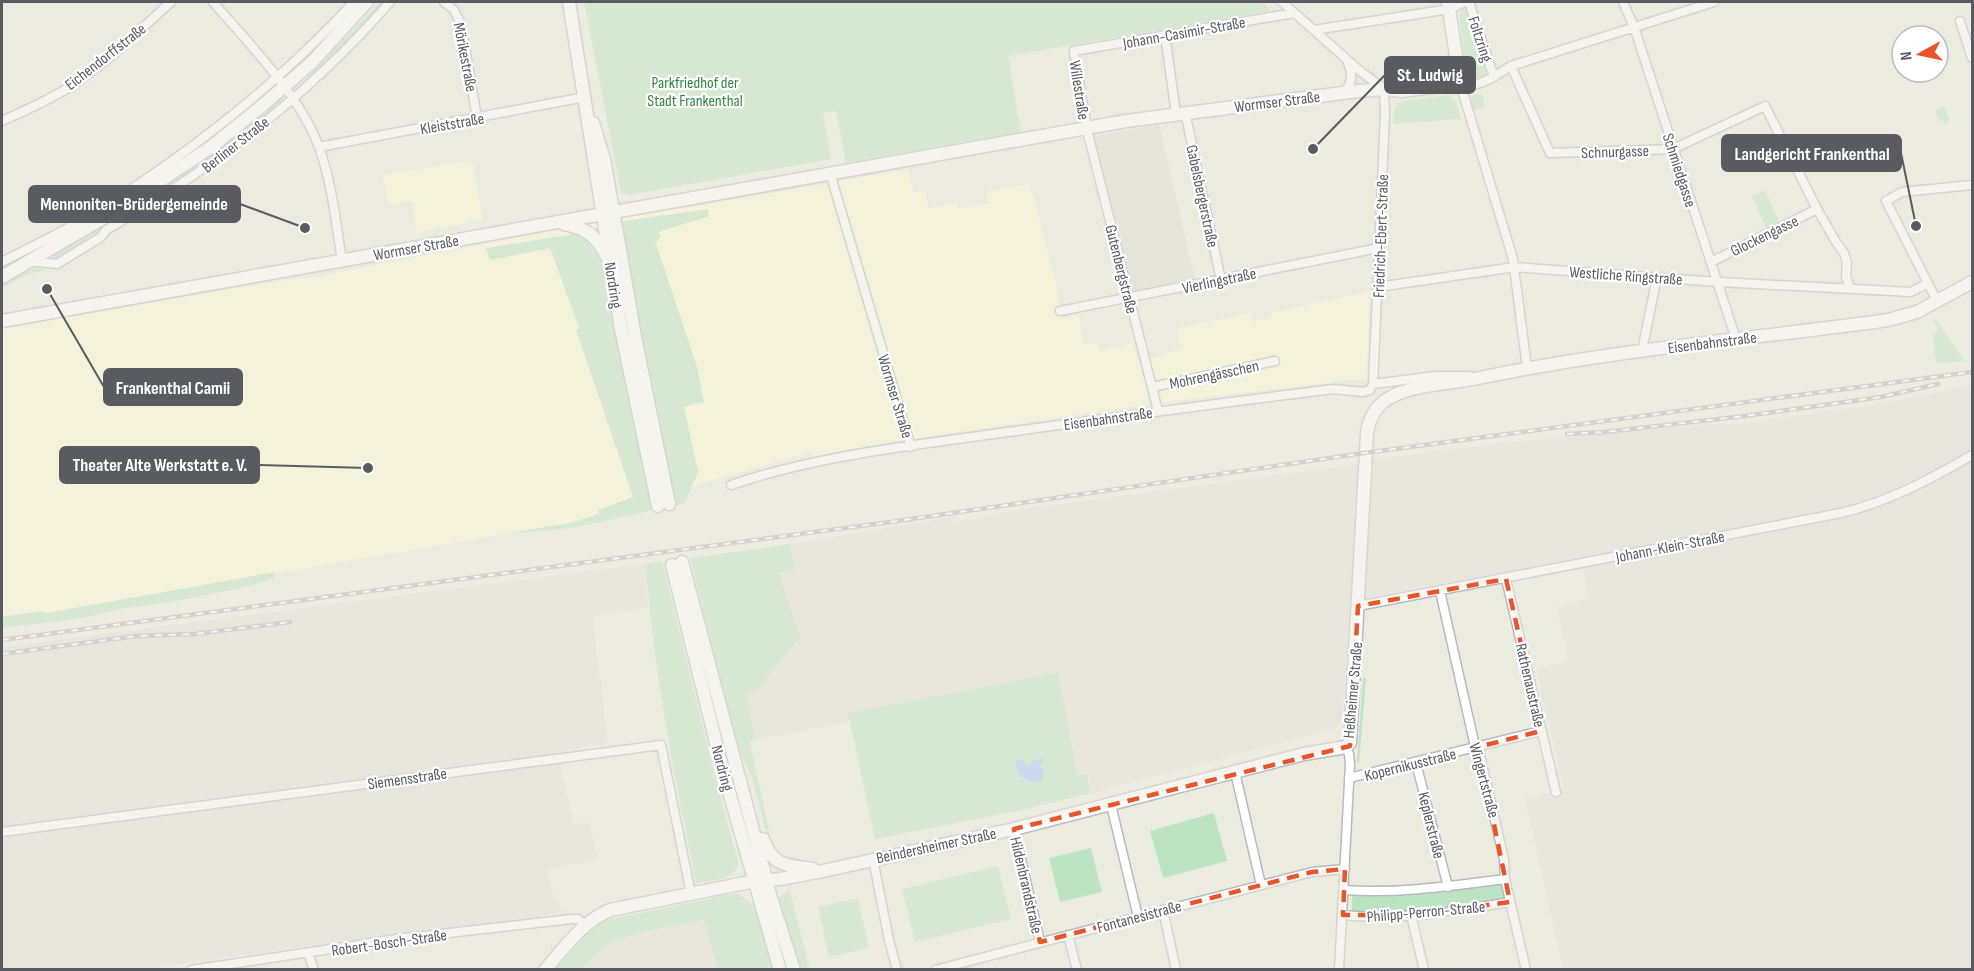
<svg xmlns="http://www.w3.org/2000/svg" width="1974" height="971" font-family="'Sofia Sans Condensed',sans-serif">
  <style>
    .commercial { fill: #fdfad4 }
    .industrial { fill: #dfded8 }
    .education { fill: #dcdbce }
    .green { fill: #bce4c2 }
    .water { fill: #9ec6fe }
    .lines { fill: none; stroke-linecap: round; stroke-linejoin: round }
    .street-casing { stroke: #b8b9bf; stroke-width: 11 }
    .secondary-casing { stroke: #b9bbc2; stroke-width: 15 }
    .street { stroke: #fff; stroke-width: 8 }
    .secondary { stroke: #fff; stroke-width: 12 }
    .rail-casing { stroke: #b4b4b5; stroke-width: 4.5 }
    .rail { stroke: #fff; stroke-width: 2; stroke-dasharray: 7; stroke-linecap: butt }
    .marked { fill: none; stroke: #e8552b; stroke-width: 4.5; stroke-dasharray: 12 8; stroke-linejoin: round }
    .labels { text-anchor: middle; stroke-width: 4.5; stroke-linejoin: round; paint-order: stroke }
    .street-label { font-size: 16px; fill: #595b61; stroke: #fff }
    .park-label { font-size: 16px; fill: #358444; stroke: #fff }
    .leader { fill: none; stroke: #595b61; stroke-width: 2 }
    .callout-dot { fill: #595b61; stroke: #fff; stroke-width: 2 }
    .callout { fill: #595b61; stroke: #595b61; stroke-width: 2 }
    .callout-label { font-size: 18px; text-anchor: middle; font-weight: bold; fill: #fff }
  </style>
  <rect width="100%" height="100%" fill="#ecebe0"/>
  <path class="commercial" d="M472 160 483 220 417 232 412 201 388 205 383 175Z
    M909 169 913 193 925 191 928 208 956 203 958 209 988 204 987 191 1030 184 1056 285 1061 318 1078 316 1084 345 1098 343 1100 351 1133 343 1139 362 1181 349 1176 328 1251 313 1253 322 1271 318V313L1370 291 1367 378 1151 404 892 442 812 458 810 452 570 523 46 613 42 611 2 617V329L265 283 316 277 594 222 703 205Z"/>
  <path class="industrial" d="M1972 385V969H1563L1525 799 1564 789 1536 669 1568 661 1557 606 1589 599 1581 557 1366 598 1351 606 1342 717 1337 728 1092 793 1088 772 1079 774 1058 674 849 713 850 721 755 740 746 693 755 691 778 573 795 568 790 544 940 519 951 518 952 523 1024 509 1354 465 1370 460 1495 444 1702 425 1741 424 1879 404Z
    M646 564 648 607 592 616 608 743 557 752 574 825 589 822 598 859 547 870 555 900H558L562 911 537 917 353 939 144 969H2V647Z
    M705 920 718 969 581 970 601 950 612 942 625 937Z"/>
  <path class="education" d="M1159 124 1195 280 1133 292 1093 137Z"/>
  <path class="green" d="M380 2H385L318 70 297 87Z
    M584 2H1264L1270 11 1008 56 1021 132 846 163 836 111 823 113 831 159 629 195 621 193 620 187Z
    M1463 9 1470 11 1487 71 1485 79 1469 82 1467 80 1459 15Z
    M1482 94 1485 107 1473 110 1469 97Z
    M1449 95 1457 104 1461 119 1393 124 1394 111 1398 102Z
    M281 99H283L284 102 180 180 54 260H50L48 257 219 148Z
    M1944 106 1950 120 1946 124 1937 117 1936 110Z
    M1765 190 1779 221 1766 228 1752 196Z
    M708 209 709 216 659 232 661 238 655 241 697 367 704 402 684 407 698 472 685 503 582 526 557 530 509 533 570 523 599 514 598 510 633 497 576 330 579 328 550 248 490 260 486 248 568 235 630 220Z
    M34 268 48 270 28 274 2 288V283C12 276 21 270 34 268Z
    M1935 319 1965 361 1938 363 1936 361 1933 336 1937 331V327L1933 320Z
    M790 544 795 569 779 573 800 636 755 692 746 693 755 740 750 742 771 840 765 828 753 781 743 759 730 717 690 558Z
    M662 561 716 781 739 864C735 880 711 880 696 883 675 777 653 672 646 564Z
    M275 572 273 579 241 588 166 603 126 608 83 618 2 628V617L42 611 46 613Z
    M1058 673 1078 775 1087 773 1091 793 1018 811 875 839 848 713Z
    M1363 678H1366L1359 763 1357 762Z
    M1214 813 1227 861 1163 878 1150 831Z
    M1091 848 1102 892 1060 902 1049 858Z
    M998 866 1011 919 915 942 902 889Z
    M1503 881 1507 901 1414 913 1352 914V892Z
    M789 888 810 969H800L779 899Z
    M737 893 757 908 775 969H718L704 920C679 926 635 931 613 942 600 948 591 960 581 969L555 970 590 930 605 920Z
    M858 898 869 948 829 957 818 907Z"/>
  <path class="water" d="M1043 758 1044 760 1040 765 1044 773 1042 781C1031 784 1026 780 1018 774L1015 761 1023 760 1027 767 1033 763V760Z"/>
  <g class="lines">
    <defs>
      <path id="street" d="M213 2C249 44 300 95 319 147 332 183 336 223 342 261
        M444 2 454 10 461 24 477 118
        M1282 2 1360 71 1384 89 1385 114 1373 384
        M1469 2 1494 77
        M1623 2 1634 27 1736 339
        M1960 21 1972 58
        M1314 30 1450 9 1465 2
        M1165 35 1176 114
        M1511 66 1550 153 1673 149 1765 106 1817 209 1836 242 1844 253 1847 263 1846 276 1850 289
        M1460 83 1513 259 1527 368
        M1460 83C1477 91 1497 74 1511 66L1714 2
        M1342 93C1353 85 1353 74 1348 63
        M1185 112 1221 280
        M2 121C24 111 47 101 68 88 106 64 138 31 171 2
        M319 147 585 97
        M830 173 911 447
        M28 261 57 264 101 237 106 230C211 170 310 94 390 2
        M2 262C27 249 54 236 79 222 180 161 274 88 354 2
        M1711 262 1817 209
        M1378 287 1515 267 1718 282 1911 292 1928 283
        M1937 301 1886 201 1902 192 1972 185
        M1060 311 1379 248
        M1642 351 1657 277
        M1373 384 1436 376H1469
        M1152 387 1275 361
        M1158 411 1088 134 1074 51 1294 13
        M731 485C813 457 901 447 986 435 1102 419 1218 403 1334 389L1363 392 1370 390 1373 384
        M1506 579 1556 792
        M1440 591 1474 742 1478 747 1504 859 1505 879 1526 970
        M1358 606 1841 513C1888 502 1931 479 1972 455
        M1416 763 1448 887
        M1235 772 1261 885
        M1349 778 1541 731
        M1111 805 1138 917
        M1014 829 1040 942
        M2 832 661 745 691 894
        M873 859 889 940 897 970
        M1344 890C1398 894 1451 886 1505 879
        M1163 910 1176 970
        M1343 915C1398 921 1455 911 1510 902
        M1411 915 1424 970
        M1068 935 1077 970
        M308 953 314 970
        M191 970 397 939 571 919H578L585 925
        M935 970 1312 872 1345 869
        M1339 970 1350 764 1349 754 1346 747"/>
      <path id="secondary" d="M569 2 621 329 658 506
        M593 123 604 159 636 342 669 504
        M564 224C586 228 597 236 607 257
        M2 277 110 214 211 147 263 105 311 63 367 2
        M2 321 1126 121 1358 91 1384 89 1402 91 1460 83 1448 2
        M682 562 771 898 794 970
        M672 565 722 767 780 970
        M763 839C773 867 786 865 813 869
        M545 970C565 947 582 922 610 910L755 881 780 879 823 871 1014 829 1304 754 1346 747 1350 743 1367 433C1369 418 1377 404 1391 397 1414 384 1456 383 1484 377 1617 349 1754 339 1888 320L1917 312 1972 282"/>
    </defs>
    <use href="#street" class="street-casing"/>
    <use href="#secondary" class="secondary-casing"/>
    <use href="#street" class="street"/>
    <use href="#secondary" class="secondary"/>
    <defs>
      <path id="rail" d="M1567 434 1605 432 1745 416 1881 397 1938 384
        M2 640 898 521 1357 454 1972 372
        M2 654 136 636 195 634 290 622"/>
    </defs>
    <use href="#rail" class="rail-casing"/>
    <use href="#rail" class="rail"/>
  </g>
  <path d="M0 0H1974V971H0ZM1506 579 1541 731 1478 747 1510 902 1411 915H1343L1345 869 1312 872 1040 942 1014 829 1350 746 1358 606Z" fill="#ecebe0" fill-opacity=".55" fill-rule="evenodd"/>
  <path class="marked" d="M1506 579 1541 731 1478 747 1510 902 1411 915H1343L1345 869 1312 872 1040 942 1014 829 1350 746 1358 606Z"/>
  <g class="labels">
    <g class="street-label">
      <text transform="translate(1184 32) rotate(-10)" y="6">Johann-Casimir-Straße</text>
      <text transform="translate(1481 39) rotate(72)" y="6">Foltzring</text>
      <text transform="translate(105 56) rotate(-38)" y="6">Eichendorffstraße</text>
      <text transform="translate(466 57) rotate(79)" y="6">Mörikestraße</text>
      <text transform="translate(1080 90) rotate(81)" y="6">Willestraße</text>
      <text transform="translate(1277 101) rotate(-7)" y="6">Wormser Straße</text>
      <text transform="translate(452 123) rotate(-10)" y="6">Kleiststraße</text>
      <text transform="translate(235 144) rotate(-38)" y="6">Berliner Straße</text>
      <text transform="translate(1615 151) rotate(-2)" y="6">Schnurgasse</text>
      <text transform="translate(1680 170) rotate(72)" y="6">Schmiedgasse</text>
      <text transform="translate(1203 196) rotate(78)" y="6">Gabelsbergerstraße</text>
      <text transform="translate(1764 235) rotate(-26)" y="6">Glockengasse</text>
      <text transform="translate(1380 236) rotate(-88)" y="6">Friedrich-Ebert-Straße</text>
      <text transform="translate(416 247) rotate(-10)" y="6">Wormser Straße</text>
      <text transform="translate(1122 269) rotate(76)" y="6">Gutenbergstraße</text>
      <text transform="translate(1626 275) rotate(4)" y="6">Westliche Ringstraße</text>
      <text transform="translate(1219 280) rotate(-12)" y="6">Vierlingstraße</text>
      <text transform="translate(614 285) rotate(81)" y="6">Nordring</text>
      <text transform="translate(1712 342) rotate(-7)" y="6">Eisenbahnstraße</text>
      <text transform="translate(1214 374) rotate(-12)" y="6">Mohrengässchen</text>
      <text transform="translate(896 396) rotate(73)" y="6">Wormser Straße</text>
      <text transform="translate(1108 418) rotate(-8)" y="6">Eisenbahnstraße</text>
      <text transform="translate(1670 546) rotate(-11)" y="6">Johann-Klein-Straße</text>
      <text transform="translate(1531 685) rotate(77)" y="6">Rathenaustraße</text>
      <text transform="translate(1352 690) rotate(-85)" y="6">Heßheimer Straße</text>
      <text transform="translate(1410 764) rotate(-14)" y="6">Kopernikusstraße</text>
      <text transform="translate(723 768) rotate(75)" y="6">Nordring</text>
      <text transform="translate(407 778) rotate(-8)" y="6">Siemensstraße</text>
      <text transform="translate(1485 780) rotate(75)" y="6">Wingertstraße</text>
      <text transform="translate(1432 825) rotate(76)" y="6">Keplerstraße</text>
      <text transform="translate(936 845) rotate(-12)" y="6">Beindersheimer Straße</text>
      <text transform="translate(1027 885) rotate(77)" y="6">Hildenbrandstraße</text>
      <text transform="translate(1426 911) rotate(-5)" y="6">Philipp-Perron-Straße</text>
      <text transform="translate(1139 916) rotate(-15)" y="6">Fontanesistraße</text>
      <text transform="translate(389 942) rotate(-8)" y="6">Robert-Bosch-Straße</text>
    </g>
    <g class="park-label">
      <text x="695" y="88">Parkfriedhof der<tspan x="695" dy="18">Stadt Frankenthal</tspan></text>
    </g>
  </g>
  <path class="leader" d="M1313 149L1385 75M1916 226L1901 153M305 228L240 204M47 289L104 387M368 468L259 465"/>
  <g class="callout-dot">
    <circle cx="1313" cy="149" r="6"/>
    <circle cx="1916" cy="226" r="6"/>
    <circle cx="305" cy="228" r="6"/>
    <circle cx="47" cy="289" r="6"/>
    <circle cx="368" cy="468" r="6"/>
  </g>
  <g class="callout">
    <rect x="1385" y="57" width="90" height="36" rx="6"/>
    <rect x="1722" y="135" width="179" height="36" rx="6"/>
    <rect x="29" y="186" width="211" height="36" rx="6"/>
    <rect x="104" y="369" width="138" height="36" rx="6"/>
    <rect x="60" y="447" width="199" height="36" rx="6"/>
  </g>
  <g class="callout-label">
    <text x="1430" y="81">St. Ludwig</text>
    <text x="1812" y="160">Landgericht Frankenthal</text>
    <text x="134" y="210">Mennoniten-Brüdergemeinde</text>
    <text x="173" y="394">Frankenthal Camii</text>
    <text x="160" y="471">Theater Alte Werkstatt e. V.</text>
  </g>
  <rect width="1974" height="971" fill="none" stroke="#595b61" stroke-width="6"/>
  <g transform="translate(1920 54) rotate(262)"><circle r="28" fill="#ffffff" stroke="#bdbdc0" stroke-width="1.5"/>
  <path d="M0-4.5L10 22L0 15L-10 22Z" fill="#e8552b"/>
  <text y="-9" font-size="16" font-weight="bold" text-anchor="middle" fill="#595b61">N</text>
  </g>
</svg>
